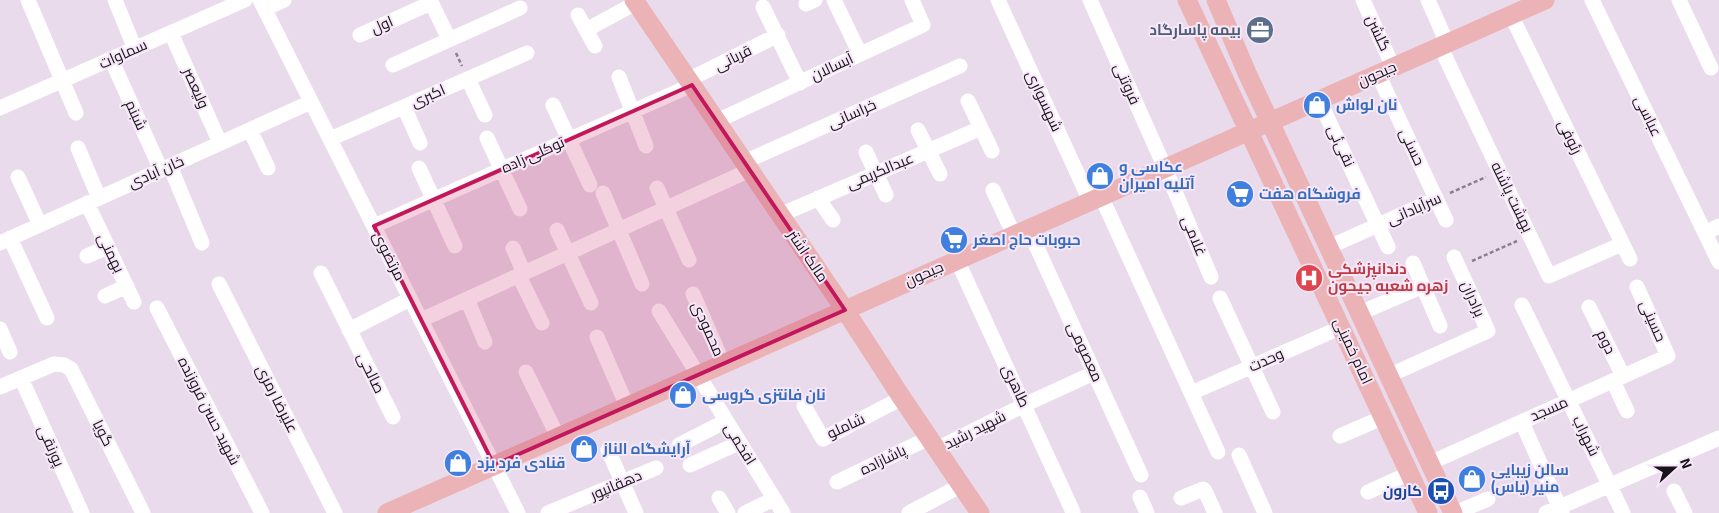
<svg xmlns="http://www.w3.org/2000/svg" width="1719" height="513" font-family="Georgia,Cairo,serif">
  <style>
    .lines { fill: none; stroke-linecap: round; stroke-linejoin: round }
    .path { stroke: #8a808b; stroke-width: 2.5; stroke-dasharray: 4 2.5; stroke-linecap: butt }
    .minor { stroke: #fff; stroke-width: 15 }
    .major { stroke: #ebb3b5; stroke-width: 19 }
    .marked { fill: #c2185b; fill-opacity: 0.2; stroke: #c2185b; stroke-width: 4; stroke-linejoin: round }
    .labels { text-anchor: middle; stroke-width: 4; stroke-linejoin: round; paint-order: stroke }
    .street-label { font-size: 15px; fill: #191419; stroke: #f7e8f9 }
    .service-label { font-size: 15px; font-weight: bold; fill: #4e5e75; stroke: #f7e8f9; text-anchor: end }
    .shop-label { font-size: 15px; font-weight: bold; fill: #366cbe; stroke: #f7e8f9; text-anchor: start }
    .health-label { font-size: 15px; font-weight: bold; fill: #be3a42; stroke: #f7e8f9; text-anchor: start }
    .transit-label { font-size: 15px; font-weight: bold; fill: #164399; stroke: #f7e8f9; text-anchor: end }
  </style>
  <rect width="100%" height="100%" fill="#e9dbeb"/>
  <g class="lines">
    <path class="path" d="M456 53 462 66
      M1450 193 1486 177
      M1472 261 1517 241"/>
    <path class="minor" d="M28 0 76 113
      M115 0 135 49
      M260 0 518 513
      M430 0 449 39
      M834 0 860 54
      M998 0 1090 201
      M1090 0 1165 168 1211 277
      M1363 0 1393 67
      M1428 0 1447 43
      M1592 0 1719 262
      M1679 0 1711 68
      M806 4 815 0
      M763 7 800 83
      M265 9 284 0
      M578 15 595 46
      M1511 15 1630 259
      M586 30 636 3
      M171 33 220 143
      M360 35 431 3
      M1440 46 1549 276 1622 244
      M111 59 161 170
      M393 65 520 8
      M1378 74 1446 220
      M619 77 646 146
      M468 79 485 115
      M688 80 778 35
      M1319 100 1388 247
      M968 101 992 151
      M553 105 590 185
      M404 107 420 143
      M0 108 245 0
      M717 121 923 25 912 0
      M250 130 268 168
      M918 130 940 174
      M487 138 520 209
      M330 139 527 53
      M78 148 99 198
      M866 152 886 195
      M744 162 960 66
      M170 166 202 243
      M419 168 455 246
      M18 177 40 225
      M657 188 689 260
      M993 190 1014 235
      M603 193 642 284
      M1101 196 1218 452
      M818 198 833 220
      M87 203 134 302
      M780 215 981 128
      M374 226 692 85
      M1028 228 1141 475
      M557 230 591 303
      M1705 233 1719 226
      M10 238 47 318
      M0 243 311 102
      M1329 247 1436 199
      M513 248 524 273
      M87 256 108 247
      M957 260 1073 512
      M1413 263 1440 326
      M321 273 393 417
      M519 276 542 323
      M219 284 335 513
      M693 294 723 363
      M105 296 127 286
      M1220 298 1273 412
      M467 299 485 342
      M1522 305 1623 513
      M1589 307 1623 376
      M157 308 262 513
      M659 311 783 513
      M1360 313 1423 286
      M421 320 750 170
      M0 329 10 352
      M349 330 410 299
      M597 337 627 406
      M526 372 558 437
      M1390 375 1488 331 1454 257
      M21 378 82 513
      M1613 381 1627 411
      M0 387 54 364 64 365 71 369 143 513
      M1191 393 1342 327
      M804 406 823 439 902 398
      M1522 422 1562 513
      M1340 436 1384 417
      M679 445 726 421
      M937 449 1024 405 1094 373
      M608 450 636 513
      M1239 455 1265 513
      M1430 463 1668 356 1637 287
      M690 465 739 443
      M837 482 929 438
      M1674 491 1685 513
      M1368 492 1410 473
      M1140 497 1147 513
      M719 498 728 513
      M1181 498 1203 489 1205 491 1215 513
      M548 513 656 468
      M745 513 774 499
      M909 513 962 485
      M1455 513 1488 499
      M1546 513 1719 438"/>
    <path class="major" d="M634 0 845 310 902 398 980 513
      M1187 0 1428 513
      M1216 0 1247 73 1453 513
      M387 513 1545 0"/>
  </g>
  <path class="marked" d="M692 85 845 310 494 465 374 226Z"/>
  <defs>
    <symbol id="office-disc" viewBox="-11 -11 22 22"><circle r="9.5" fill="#5c6f8a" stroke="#f7e8f9"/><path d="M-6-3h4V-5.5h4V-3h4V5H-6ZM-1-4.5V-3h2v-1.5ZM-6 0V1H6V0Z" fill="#fff"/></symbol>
    <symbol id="shop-disc" viewBox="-11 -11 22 22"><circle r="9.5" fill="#3f7fe0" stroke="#f7e8f9"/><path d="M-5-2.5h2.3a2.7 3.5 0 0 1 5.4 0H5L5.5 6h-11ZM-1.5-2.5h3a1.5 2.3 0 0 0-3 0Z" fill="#fff"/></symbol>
    <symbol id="supermarket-disc" viewBox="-11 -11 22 22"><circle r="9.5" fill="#3f7fe0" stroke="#f7e8f9"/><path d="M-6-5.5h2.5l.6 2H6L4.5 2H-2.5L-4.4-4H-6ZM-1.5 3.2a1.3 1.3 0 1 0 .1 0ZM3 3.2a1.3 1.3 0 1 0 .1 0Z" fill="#fff"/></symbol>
    <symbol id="hospital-disc" viewBox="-11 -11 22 22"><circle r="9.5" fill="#e0444e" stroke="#f7e8f9"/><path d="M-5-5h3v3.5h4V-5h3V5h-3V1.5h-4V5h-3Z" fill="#fff"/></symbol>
    <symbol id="bus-disc" viewBox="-11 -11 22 22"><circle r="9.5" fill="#1a4fb4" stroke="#f7e8f9"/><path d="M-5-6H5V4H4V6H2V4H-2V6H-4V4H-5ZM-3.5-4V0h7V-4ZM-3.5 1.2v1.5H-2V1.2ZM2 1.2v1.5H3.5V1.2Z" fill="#fff"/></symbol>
  </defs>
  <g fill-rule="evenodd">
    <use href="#office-disc" x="1244" y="14" width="32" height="32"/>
    <use href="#shop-disc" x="1301" y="89" width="32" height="32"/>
    <use href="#shop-disc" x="1084" y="160" width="32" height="32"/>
    <use href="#supermarket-disc" x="1224" y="178" width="32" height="32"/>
    <use href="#supermarket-disc" x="938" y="224" width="32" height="32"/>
    <use href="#hospital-disc" x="1293" y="262" width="32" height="32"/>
    <use href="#shop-disc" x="667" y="379" width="32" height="32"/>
    <use href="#shop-disc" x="568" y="433" width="32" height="32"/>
    <use href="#shop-disc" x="442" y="447" width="32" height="32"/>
    <use href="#shop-disc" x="1456" y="463" width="32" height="32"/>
    <use href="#bus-disc" x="1425" y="475" width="32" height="32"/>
  </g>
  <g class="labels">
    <g class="street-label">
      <text transform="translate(382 25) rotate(-23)" y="5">اول</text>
      <text transform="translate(1378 33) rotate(65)" y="5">گلشن</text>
      <text transform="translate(123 54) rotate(-24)" y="5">سماوات</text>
      <text transform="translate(733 58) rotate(-27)" y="5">قربانی</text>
      <text transform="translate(832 67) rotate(-25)" y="5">آبسالان</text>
      <text transform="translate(1377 74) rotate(-24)" y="5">جیحون</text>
      <text transform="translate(1127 84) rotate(66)" y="5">فروتنی</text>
      <text transform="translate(196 88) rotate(66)" y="5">ولیعصر</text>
      <text transform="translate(428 96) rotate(-24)" y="5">اکبری</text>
      <text transform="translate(1044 101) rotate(65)" y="5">شهسواری</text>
      <text transform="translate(852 114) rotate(-24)" y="5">خراسانی</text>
      <text transform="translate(136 115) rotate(65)" y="5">شبنم</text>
      <text transform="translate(1648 116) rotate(64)" y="5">عباسی</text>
      <text transform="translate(1570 137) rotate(64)" y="5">رئوفی</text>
      <text transform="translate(1341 146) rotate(65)" y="5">نقی‌ئی</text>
      <text transform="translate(1412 147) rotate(65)" y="5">حسنی</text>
      <text transform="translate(533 155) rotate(-24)" y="5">توکلی زاده</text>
      <text transform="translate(880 171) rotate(-23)" y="5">عبدالکریمی</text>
      <text transform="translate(156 172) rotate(-24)" y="5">خان آبادی</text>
      <text transform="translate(1512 197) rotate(64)" y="5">بهشت پاشنه</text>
      <text transform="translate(1414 209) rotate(-24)" y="5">سرآبادانی</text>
      <text transform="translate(1194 236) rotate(67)" y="5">غلامی</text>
      <text transform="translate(111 253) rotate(64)" y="5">بهمنی</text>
      <text transform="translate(389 256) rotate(63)" y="5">مرتضوی</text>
      <text transform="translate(808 256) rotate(56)" y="5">مالک اشتر</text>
      <text transform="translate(924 274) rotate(-24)" y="5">جیحون</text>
      <text transform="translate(1473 299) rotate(66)" y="5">برادران</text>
      <text transform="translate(1653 321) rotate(66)" y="5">حسینی</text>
      <text transform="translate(708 329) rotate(66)" y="5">محمودی</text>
      <text transform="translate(1606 342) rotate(64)" y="5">دوم</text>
      <text transform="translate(1353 351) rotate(65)" y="5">امام خمینی</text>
      <text transform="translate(1085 352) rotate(65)" y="5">معصومی</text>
      <text transform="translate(1266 360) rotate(-24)" y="5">وحدت</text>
      <text transform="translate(371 373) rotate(64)" y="5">صالحی</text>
      <text transform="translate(1016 386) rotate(65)" y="5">طاهری</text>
      <text transform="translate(277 399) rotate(63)" y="5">علیرضا رمزی</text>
      <text transform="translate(1549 409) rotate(-24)" y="5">مسجد</text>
      <text transform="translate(209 411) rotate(63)" y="5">شهید حسن فروزنده</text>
      <text transform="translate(846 426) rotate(-25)" y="5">شاملو</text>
      <text transform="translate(975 430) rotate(-27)" y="5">شهید رشید</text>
      <text transform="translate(103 433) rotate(63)" y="5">گویا</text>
      <text transform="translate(1586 436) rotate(64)" y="5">شهراب</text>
      <text transform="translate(740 444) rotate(58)" y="5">افخمی</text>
      <text transform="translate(51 446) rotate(66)" y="5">پورنقی</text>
      <text transform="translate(883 460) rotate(-26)" y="5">پاشازاده</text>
      <text transform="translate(616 485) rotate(-23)" y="5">دهقانپور</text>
    </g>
    <g class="service-label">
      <text x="1241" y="35">بیمه پاسارگاد</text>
    </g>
    <g class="shop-label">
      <text x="1336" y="110">نان لواش</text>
      <text x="1119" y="172">عکاسی و<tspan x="1119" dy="17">آتلیه امیران</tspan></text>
      <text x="1259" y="199">فروشگاه هفت</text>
      <text x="973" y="245">حبوبات حاج اصغر</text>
      <text x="702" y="400">نان فانتزی گروسی</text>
      <text x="603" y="454">آرایشگاه الناز</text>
      <text x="477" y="468">قنادی فرد یزد</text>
      <text x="1491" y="475">سالن زیبایی<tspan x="1491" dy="17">منیر (یاس)</tspan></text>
    </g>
    <g class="health-label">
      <text x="1328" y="274">دندانپزشکی<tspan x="1328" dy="17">زهره شعبه جیحون</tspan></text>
    </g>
    <g class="transit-label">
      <text x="1422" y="496">کارون</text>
    </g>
  </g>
  <g transform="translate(1674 468) rotate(69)" stroke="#f7e8f9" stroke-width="4" paint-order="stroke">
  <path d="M0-4L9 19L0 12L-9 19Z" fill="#191419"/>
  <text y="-8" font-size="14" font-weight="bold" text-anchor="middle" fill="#191419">N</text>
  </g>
</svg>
